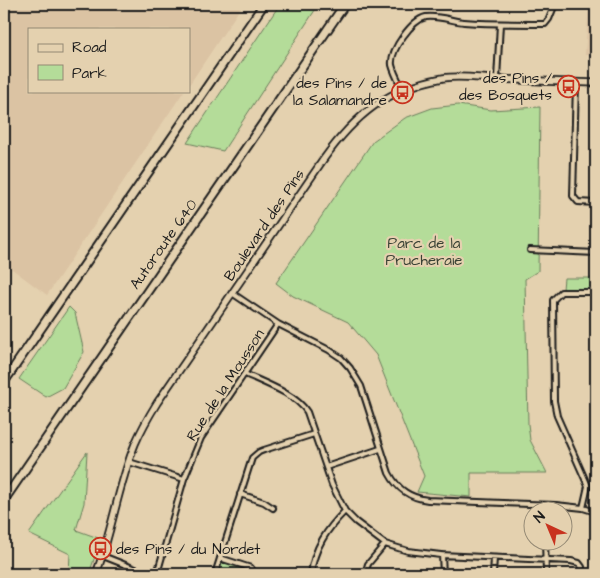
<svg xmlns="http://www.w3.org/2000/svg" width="600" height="578" font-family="'Architects Daughter',sans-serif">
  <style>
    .built { fill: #dbc3a3 }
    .green { fill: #b4dc99; stroke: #687c5a }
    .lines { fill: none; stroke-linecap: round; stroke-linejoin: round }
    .street-casing { stroke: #1c1c1c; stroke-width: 8 }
    .secondary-casing { stroke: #1c1c1c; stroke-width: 9 }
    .highway-casing { stroke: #1c1c1c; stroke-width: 11 }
    .street { stroke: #e4d1af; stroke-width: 4 }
    .secondary { stroke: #e4d1af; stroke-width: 5.5 }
    .highway { stroke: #e4d1af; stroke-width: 7 }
    .labels { text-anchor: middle; stroke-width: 4.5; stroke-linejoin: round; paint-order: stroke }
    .poi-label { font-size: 15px; fill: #1c1c1c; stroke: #e4d1af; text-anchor: end }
    .street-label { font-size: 15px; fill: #1c1c1c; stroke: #e4d1af }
    .park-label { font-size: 15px; fill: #3a4235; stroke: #e4d1af }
  </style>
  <rect width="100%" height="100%" fill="#e4d1af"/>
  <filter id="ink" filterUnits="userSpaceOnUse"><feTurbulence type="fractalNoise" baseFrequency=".02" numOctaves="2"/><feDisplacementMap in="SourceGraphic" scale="10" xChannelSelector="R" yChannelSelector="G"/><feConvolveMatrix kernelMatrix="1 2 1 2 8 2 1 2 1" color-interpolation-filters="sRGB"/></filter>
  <g filter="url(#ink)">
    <path class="built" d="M4 4H243L189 85V29H29V91H184L47 295 4 263Z
      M589 4H596V55H585Z"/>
    <path class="green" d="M280 4H319L223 151 187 143Z
      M458 105 491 110 540 107 538 271 525 279 528 424 530 440 547 473H471V497L417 492 424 476 376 355 348 322 293 296 276 283 373 141 405 118 432 108Z
      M564 278H596V290L563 289Z
      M69 307 75 313 84 352 63 388 46 397 19 379Z
      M87 452 84 503 76 530 101 539 89 574 69 573 70 554 29 534Z
      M220 558 251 568 254 574H215Z"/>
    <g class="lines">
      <defs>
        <path id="street" d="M497 79 500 24
          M576 83 573 196 578 202 596 203
          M403 90C399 82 394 73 392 65 390 50 412 20 426 17 438 15 452 21 464 22 491 24 518 24 545 24L549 19 555 4
          M530 250 596 253
          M232 293 278 324 329 350 341 358 350 368 361 386 389 473C398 490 410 498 428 500L556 505 583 508 596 512
          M245 374C264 383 296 394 307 412L332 485 345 511 356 522 385 544 408 551 441 555 571 561 579 563 582 567 579 574
          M129 462 184 479
          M326 467 380 449
          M240 494 264 502 273 508
          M583 508 588 486 557 416 554 401 553 300 561 292H596
          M545 540 546 574
          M442 555 443 574
          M103 556 148 574
          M220 558 251 568 255 574
          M39 574 41 571H48L60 574
          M157 574 184 479 201 438 278 324
          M215 574 252 458 259 452 264 450 314 434
          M311 574C314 548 327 529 345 511
          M365 574 368 564 385 544
          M493 574 494 558"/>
        <path id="secondary" d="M96 574C112 532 118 486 135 444 141 430 149 416 157 403L323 160C355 115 388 88 443 78 462 75 482 79 501 79 532 81 564 82 596 83"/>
        <path id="highway" d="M4 382 264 4
          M4 500 345 4"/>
      </defs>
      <use href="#street" class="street-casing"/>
      <use href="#secondary" class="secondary-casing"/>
      <use href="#highway" class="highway-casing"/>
      <use href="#street" class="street"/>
      <use href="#secondary" class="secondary"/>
      <use href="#highway" class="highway"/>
    </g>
  </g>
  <defs>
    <symbol id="bus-ring" viewBox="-11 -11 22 22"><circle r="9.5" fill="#e4d1af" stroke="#c8321e" stroke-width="1.5"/><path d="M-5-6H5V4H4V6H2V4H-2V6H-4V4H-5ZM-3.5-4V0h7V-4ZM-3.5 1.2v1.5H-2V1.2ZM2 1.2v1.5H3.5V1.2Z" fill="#c8321e"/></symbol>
  </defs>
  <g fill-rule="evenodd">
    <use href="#bus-ring" x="556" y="74" width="25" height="25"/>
    <use href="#bus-ring" x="390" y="80" width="25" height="25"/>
    <use href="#bus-ring" x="88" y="536" width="25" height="25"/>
  </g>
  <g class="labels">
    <g class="poi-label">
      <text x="552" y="83">des Pins /<tspan x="552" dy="17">des Bosquets</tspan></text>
      <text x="387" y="88">des Pins / de<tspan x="387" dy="17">la Salamandre</tspan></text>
      <text x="116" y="554" text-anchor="start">des Pins / du Nordet</text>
    </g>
    <g class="street-label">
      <text transform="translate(264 225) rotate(-56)" y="5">Boulevard des Pins</text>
      <text transform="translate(163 244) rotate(-55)" y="5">Autoroute 640</text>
      <text transform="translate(225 385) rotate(-57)" y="5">Rue de la Mousson</text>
    </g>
    <g class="park-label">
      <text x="424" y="248">Parc de la<tspan x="424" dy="17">Prucheraie</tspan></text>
    </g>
  </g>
  <rect width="600" height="578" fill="none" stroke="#e4d1af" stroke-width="20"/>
  <rect x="10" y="10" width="580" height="558" fill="none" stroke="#1c1c1c" stroke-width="2" filter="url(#ink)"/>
  <rect x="28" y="28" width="162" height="65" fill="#e4d1af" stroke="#948974"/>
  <rect x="38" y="44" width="25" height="8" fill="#e4d1af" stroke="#948974"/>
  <text x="72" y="52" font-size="15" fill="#1c1c1c">Road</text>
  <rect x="38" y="65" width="25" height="15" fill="#b4dc99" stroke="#948974"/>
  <text x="72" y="78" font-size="15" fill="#1c1c1c">Park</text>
  <g transform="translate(548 526) rotate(316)"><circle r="24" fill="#e4d1af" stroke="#948974"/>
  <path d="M0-4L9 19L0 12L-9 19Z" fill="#c8321e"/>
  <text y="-8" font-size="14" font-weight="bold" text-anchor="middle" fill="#1c1c1c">N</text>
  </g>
</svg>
